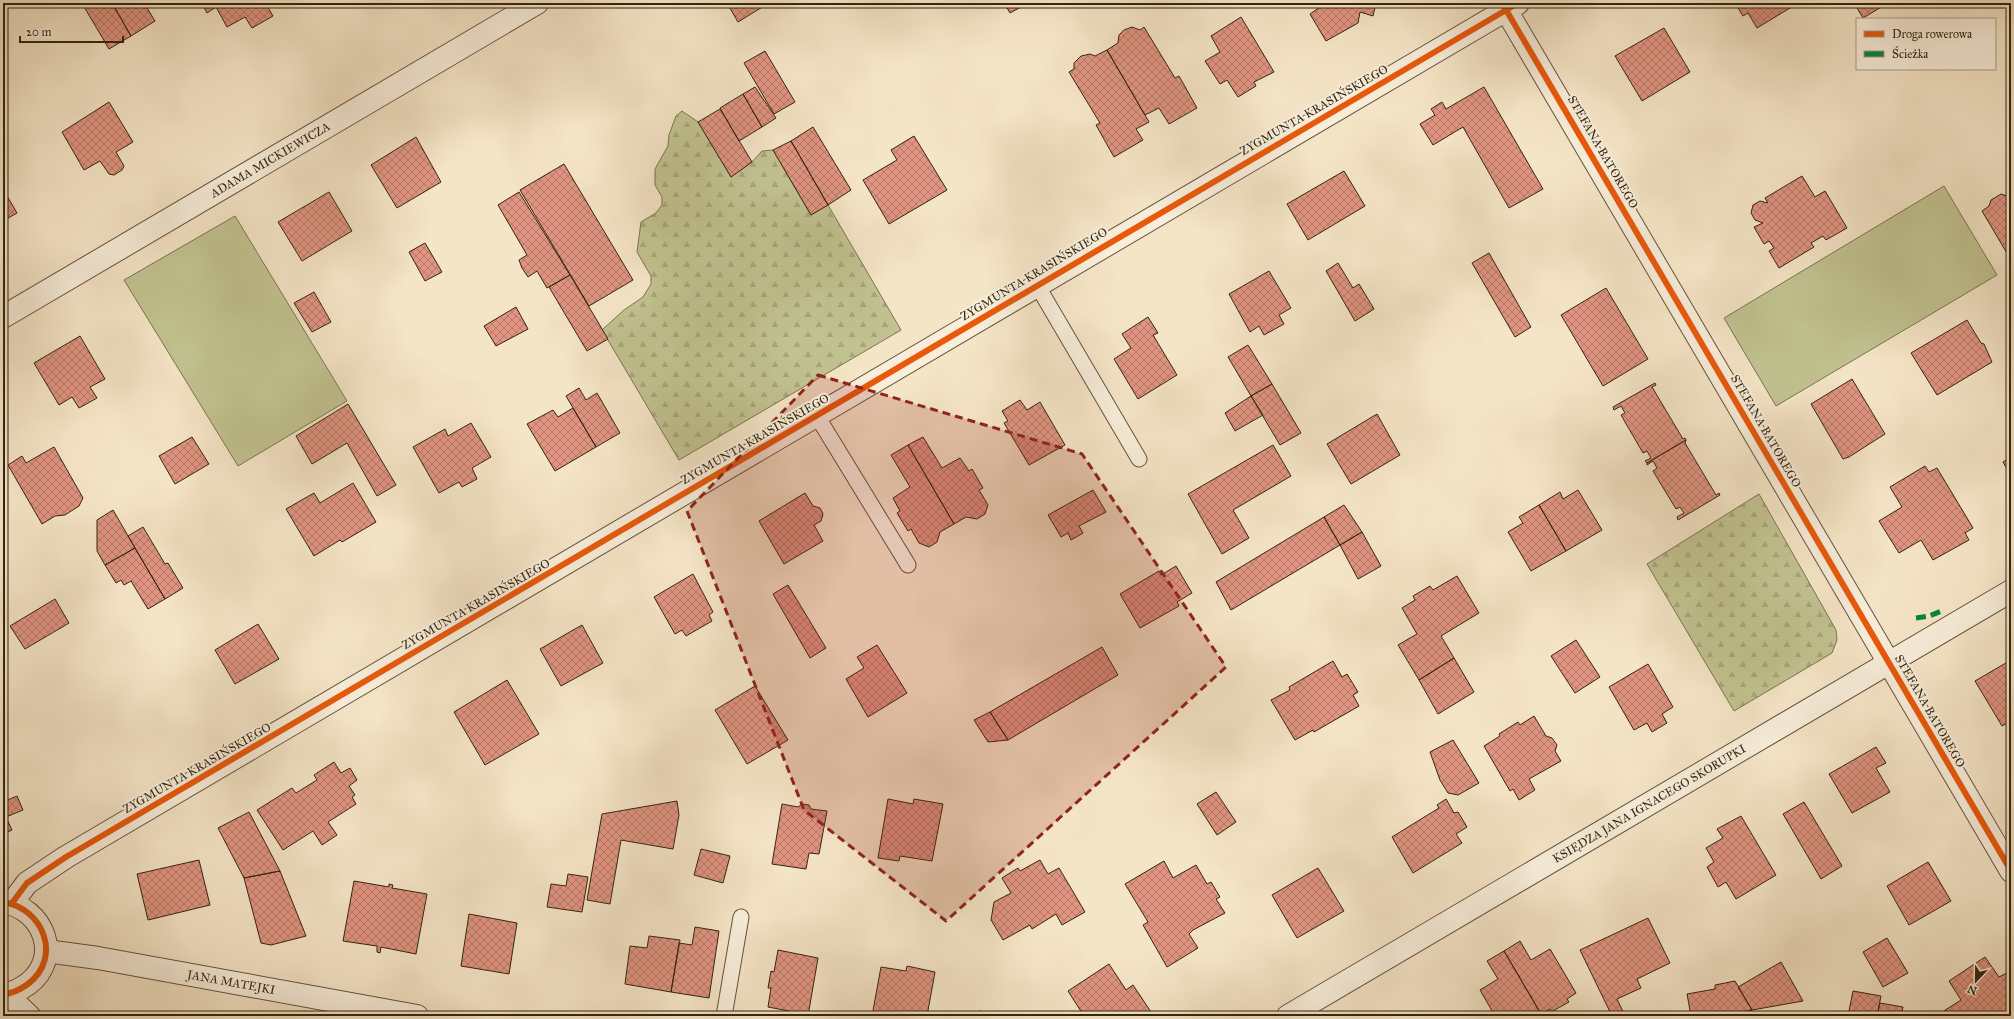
<svg xmlns="http://www.w3.org/2000/svg" width="2014" height="1019" font-family="'IM FELL Great Primer',serif">
  <style>
    .grass { fill: #c2c391; stroke: #7a7450 }
    .forest { fill: url(#forest-firs); stroke: #7a7450 }
    .building { fill: url(#building-cross-hatch); stroke: #33240f }
    .lines { fill: none; stroke-linecap: round; stroke-linejoin: round }
    .lane-casing { stroke: #64543d; stroke-width: 17 }
    .street-casing { stroke: #64543d; stroke-width: 24 }
    .lane { stroke: #f8eedb; stroke-width: 15 }
    .street { stroke: #f8eedb; stroke-width: 22 }
    .quiet { stroke: #00873e; stroke-width: 5; stroke-dasharray: 10 5; stroke-linecap: butt }
    .cycleway-casing { stroke: #f8eedb; stroke-width: 8 }
    .cycleway { stroke: #e8590c; stroke-width: 6 }
    .marked { fill: #8f2418; fill-opacity: 0.2; stroke: #8f2418; stroke-width: 3; stroke-dasharray: 8 5; stroke-linejoin: round }
    .labels { text-anchor: middle; stroke-width: 4; stroke-linejoin: round; paint-order: stroke }
    .street-label { font-size: 12px; fill: #33240f; stroke: #f8eedb }
  </style>
  <defs>
    <pattern id="forest-firs" width="22" height="20" patternUnits="userSpaceOnUse"><rect width="22" height="20" fill="#c2c391"/><path d="M5 1l3.5 6h-7zM16 11l3.5 6h-7z" fill="#a7a77c"/></pattern>
    <pattern id="building-cross-hatch" width="8" height="8" patternUnits="userSpaceOnUse"><rect width="8" height="8" fill="#e09481"/><path d="M0 0l8 8M0 8l8-8" fill="none" stroke="#b67968"/></pattern>
  </defs>
  <rect width="100%" height="100%" fill="#f5e5c7"/>
  <filter id="stains"><feTurbulence type="fractalNoise" baseFrequency=".005" numOctaves="4"/><feColorMatrix values="0 0 0 0 .2 0 0 0 0 .09 0 0 0 0 .02 0 0 0 .5 -.17"/></filter>
  <radialGradient id="worn" r=".72"><stop offset=".6" stop-color="#630" stop-opacity="0"/><stop offset="1" stop-color="#630" stop-opacity=".3"/></radialGradient>
  <path class="grass" d="M1944 186 1997 275 1776 406 1724 318Z
    M235 216 347 401 238 466 124 280Z"/>
  <path class="forest" d="M682 111 698 122 731 177 752 162 762 151 773 150 811 215 828 205 901 330 679 460 602 330 624 310 643 297 651 284V276L637 252 641 222 656 213 662 205V197L655 185V169L668 146 669 135 676 116Z
    M1759 494 1836 630 1837 640 1832 653 1734 711 1647 564Z"/>
  <path class="building" d="M87 3H112L131 36 109 49 83 5Z
    M112 3H144L155 21 131 36Z
    M202 3H268L266 4 273 16 252 28 245 17 227 27 216 7 207 13Z
    M727 3H769L738 22Z
    M1004 3H1028L1010 13Z
    M1326 3H1376L1373 16 1360 12 1358 23 1326 41 1310 14Z
    M1735 3H1794L1795 5 1757 28 1748 13 1743 16Z
    M1854 3H1888L1863 18Z
    M1241 17 1274 72 1254 82 1256 86 1238 97 1227 80 1220 84 1205 61 1220 52 1211 36Z
    M1132 27 1140 30 1144 27 1175 78 1179 76 1197 108 1169 124 1159 108 1145 115 1107 50 1118 43 1119 35 1124 30Z
    M1664 28 1690 72 1642 101 1615 56Z
    M1107 50 1149 122 1136 129 1143 140 1114 157 1096 125 1100 123 1069 72 1074 69V63L1081 56 1090 54 1095 56Z
    M765 51 795 102 774 114 744 63Z
    M755 87 776 118 762 127 743 94Z
    M1484 87 1543 189 1509 208 1463 127 1433 145 1420 124 1435 115 1431 109 1442 102 1446 109Z
    M743 94 762 127 739 141 720 108Z
    M109 102 133 142 116 152 124 166 122 170 114 175 109 174 100 161 84 170 62 132Z
    M720 109 752 162 731 177 698 122Z
    M813 127 851 190 828 205 791 141Z
    M914 136 947 190 889 224 863 180 897 160 891 150Z
    M416 137 441 182 397 208 371 165Z
    M791 141 828 205 811 215 773 150Z
    M564 164 633 280 589 306 520 190Z
    M1344 171 1365 206 1308 240 1287 204Z
    M1802 176 1815 197 1825 191 1847 228 1826 240 1823 236 1811 243 1814 247 1779 268 1769 251 1774 248 1769 241 1764 244 1754 227 1763 223 1755 220 1751 213 1753 205 1760 201 1768 203 1765 198Z
    M3 189 17 213 3 221Z
    M329 192 352 231 302 261 278 222Z
    M519 192 570 275 547 288 537 271 528 277 522 268 519 260 527 255 498 205Z
    M2001 194 2007 196 2011 194V260L1982 211 1989 206 1991 200Z
    M425 243 442 272 425 281 409 252Z
    M1489 253 1531 327 1515 337 1472 263Z
    M1338 263 1353 288 1359 284 1374 309 1355 321 1326 271Z
    M1269 271 1291 308 1279 315 1284 324 1264 335 1259 326 1250 332 1229 294Z
    M570 275 608 339 587 351 549 287Z
    M1606 288 1648 359 1603 386 1561 315Z
    M314 292 331 322 312 332 294 303Z
    M516 307 528 329 496 346 484 326Z
    M1148 317 1158 333 1153 335 1177 375 1138 399 1114 359 1131 348 1122 334Z
    M1967 320 1981 343 1984 344 1992 362 1937 395 1911 353Z
    M80 336 105 379 90 387 97 398 79 408 72 397 59 405 34 363Z
    M1248 345 1272 384 1251 396 1228 357Z
    M1852 379 1885 434 1849 457 1843 459 1811 404Z
    M1655 383 1656 385 1652 387 1683 439 1685 438 1686 440 1647 463 1645 461 1651 458 1647 451 1643 453 1621 415 1625 413 1621 406 1614 410 1613 407Z
    M1272 384 1301 433 1280 445 1251 396Z
    M579 388 586 400 597 393 620 433 596 447 566 396Z
    M1251 396 1263 415 1235 431 1225 413Z
    M1020 400 1027 410 1040 402 1065 445 1029 465 1004 423 1008 421 1002 411Z
    M348 404 396 485 377 496 347 443 312 464 296 436Z
    M573 408 596 447 555 471 527 424 553 410 558 417Z
    M1377 414 1400 455 1351 484 1327 444Z
    M471 423 491 457 472 468 477 479 462 487 459 482 439 493 413 447 445 429 448 436Z
    M192 437 209 464 175 484 159 456Z
    M923 437 942 468 960 458 969 471 972 469 983 488 979 490 988 505 985 514 977 519 966 517 954 524 908 445Z
    M1686 440 1685 443 1716 495 1719 493 1720 495 1678 520 1677 517 1684 513 1680 507 1676 509 1653 471 1657 468 1653 461 1647 465V463Z
    M908 445 954 524 940 532 937 542 929 547 919 543 911 529 908 531 897 513 900 511 893 498 910 487 891 455Z
    M1273 445 1291 476 1233 510 1249 538 1222 554 1188 494Z
    M54 447 83 498 79 506 65 515 55 516 42 524 8 465 22 456 26 463Z
    M2011 457V476L2003 462Z
    M1925 466 1929 472 1937 468 1973 528 1965 533 1969 540 1933 560 1921 540 1899 553 1879 521 1902 507 1890 487Z
    M353 483 376 522 342 542 340 540 314 556 286 509 314 493 320 503Z
    M1093 490 1106 512 1079 526 1083 533 1071 540 1068 533 1061 537 1048 515Z
    M1578 490 1602 530 1566 551 1539 505 1560 492 1563 499Z
    M805 493 813 506 820 508 823 514 821 521 814 525 823 541 784 564 759 521Z
    M1344 505 1362 532 1340 545 1324 517Z
    M1539 505 1566 551 1531 571 1508 532 1523 523 1519 517Z
    M113 510 135 548 105 565 97 551V520Z
    M1324 517 1340 545 1231 610 1216 582Z
    M143 527 165 564 168 563 183 588 165 599 128 536Z
    M1362 532 1381 566 1358 579 1340 545Z
    M135 548 165 599 148 609 131 581 124 585 121 580 116 583 105 565Z
    M1176 566 1192 593 1177 602 1179 606 1140 628 1120 594 1159 571 1161 575Z
    M693 574 713 612 709 615 712 621 686 636 682 630 675 634 654 597Z
    M1457 576 1479 613 1441 636 1454 658 1419 680 1398 645 1417 634 1402 608 1415 600 1413 596 1430 586 1433 590Z
    M788 585 826 648 810 658 773 594Z
    M55 599 69 623 25 649 10 626Z
    M258 624 279 659 235 684 215 650Z
    M582 625 603 663 561 686 540 649Z
    M1576 640 1600 677 1575 693 1551 656Z
    M877 645 907 693 868 717 846 679 864 668 857 657Z
    M1102 647 1118 675 1008 740 990 712Z
    M1454 658 1474 692 1438 714 1419 680Z
    M2011 660V721L2002 726 1975 681Z
    M1333 661 1342 677 1347 674 1358 692 1353 695 1359 706 1314 732 1313 730 1295 740 1271 700 1290 690 1289 687Z
    M1648 664 1673 707 1662 714 1667 723 1652 732 1647 723 1634 730 1609 687Z
    M507 680 539 734 485 765 454 712Z
    M755 686 788 740 747 764 715 710Z
    M990 712 1008 740 988 742 974 720Z
    M1534 716 1546 736 1552 738 1557 745 1555 751 1561 761 1529 779 1535 790 1519 800 1513 789 1510 791 1484 746 1500 736 1499 734 1518 722 1520 725Z
    M1453 740 1479 783 1458 795 1448 793 1440 780 1430 752Z
    M1876 747 1886 763 1876 768 1890 792 1852 813 1829 774Z
    M334 762 341 773 350 768 357 780 349 786 355 795 352 797 356 804 328 822 337 835 322 845 313 831 283 850 257 810 292 788 296 793 317 780 314 775Z
    M1216 792 1236 822 1217 835 1197 804Z
    M17 796 23 810 6 817 12 830 3 834V802Z
    M888 799 913 804 914 799 943 804 932 861 900 856 899 861 878 858Z
    M1446 799 1454 813 1458 812 1467 827 1456 834 1462 843 1413 873 1392 837 1439 808 1437 805Z
    M677 801 679 815 673 849 621 840 610 904 587 900 602 814Z
    M1804 802 1842 866 1821 879 1783 814Z
    M782 804 798 807 802 804 809 805 811 809 827 811 819 854 809 853 806 869 772 864Z
    M249 812 280 871 244 878 218 828Z
    M1741 816 1776 875 1736 899 1726 882 1718 887 1707 867 1714 862 1706 848 1723 838 1717 829Z
    M701 849 730 856 723 883 694 875Z
    M199 860 210 905 148 920 137 874Z
    M1040 860 1048 874 1059 868 1085 912 1062 925 1056 914 1032 929 1030 925 1003 940 991 920 994 902 1011 893 1002 878 1018 868 1020 871Z
    M1164 861 1173 878 1196 865 1207 884 1211 882 1220 897 1216 899 1225 913 1193 930 1189 934 1198 948 1167 967 1143 925 1148 922 1125 884Z
    M1928 862 1951 901 1909 925 1887 886Z
    M1318 868 1344 911 1297 938 1272 895Z
    M280 871 306 936 271 945 261 943 244 878Z
    M568 874 588 877 582 912 547 907 551 884 566 886Z
    M354 881 389 887V884L393 885 392 888 427 894 416 954 381 947 380 953 377 952V946L343 941Z
    M469 914 517 923 509 974 461 966Z
    M1648 918 1670 963 1637 979 1641 988 1617 999 1625 1016H1612L1580 950Z
    M695 927 719 931 709 998 671 992 679 943 692 945Z
    M649 936 680 940 671 992 625 984 630 946 647 948Z
    M1887 938 1908 973 1883 987 1863 952Z
    M1520 941 1531 960 1550 949 1576 993 1567 999 1569 1002 1551 1012 1550 1009 1541 1014 1504 951Z
    M778 950 818 958 808 1016H788L789 1011 768 1007 771 988H768L771 971 774 972Z
    M1504 951 1541 1014 1538 1016H1495L1480 990 1498 979 1487 961Z
    M1985 957 1999 977 2011 971V993L2009 994 2011 996V1016H1936L1961 1000 1949 981Z
    M1781 962 1803 1001 1752 1010 1738 987Z
    M1109 964 1126 990 1133 985 1151 1012 1145 1016H1084L1068 991Z
    M907 966 935 972 927 1016H872L881 967 906 971Z
    M1735 981 1752 1010 1719 1016H1691L1687 994 1715 989V985Z
    M1853 991 1881 996 1877 1016H1848Z
    M1880 1003 1903 1007 1901 1016H1877Z
    M1752 1010 1751 1016H1719H1720Z
    M979 1011 1006 1016H978Z"/>
  <g class="lines">
    <defs>
      <path id="lane" d="M1037 285 1139 459
        M817 416 908 565
        M724 1016 741 917"/>
      <g id="street">
        <path d="M1502 3 2011 871"/>
        <path id="s1" d="M3 317 537 3"/>
        <path d="M3 902C43 908 63 957 28 984 21 989 12 994 3 994"/>
        <path d="M12 903 27 883 66 857 1518 3"/>
        <path id="s2" d="M46 951 98 958 417 1016"/>
        <path d="M6 994 29 1016"/>
        <path id="s3" d="M1288 1016 2011 591"/>
      </g>
    </defs>
    <use href="#lane" class="lane-casing"/>
    <use href="#street" class="street-casing"/>
    <use href="#lane" class="lane"/>
    <use href="#street" class="street"/>
    <path class="quiet" d="M1916 618 1929 616 1944 610"/>
    <defs>
      <path id="cycleway" d="M1502 3 2011 871
        M3 902C43 908 63 957 28 984 21 989 12 994 3 994
        M12 903 27 883 66 857 1518 3"/>
    </defs>
    <use href="#cycleway" class="cycleway-casing"/>
    <use href="#cycleway" class="cycleway"/>
  </g>
  <path class="marked" d="M818 375 1082 454 1226 667 946 921 804 810 687 511Z"/>
  <g class="labels">
    <g class="street-label">
      <text transform="translate(1314 110) rotate(-30)" y="4">ZYGMUNTA KRASIŃSKIEGO</text>
      <text transform="translate(1603 152) rotate(60)" y="4">STEFANA BATOREGO</text>
      <text dy="4" stroke="none"><textPath href="#s1" startOffset="310">ADAMA MICKIEWICZA</textPath></text>
      <text transform="translate(1034 274) rotate(-31)" y="4">ZYGMUNTA KRASIŃSKIEGO</text>
      <text transform="translate(1766 431) rotate(60)" y="4">STEFANA BATOREGO</text>
      <text transform="translate(755 439) rotate(-30)" y="4">ZYGMUNTA KRASIŃSKIEGO</text>
      <text transform="translate(476 604) rotate(-30)" y="4">ZYGMUNTA KRASIŃSKIEGO</text>
      <text transform="translate(1930 711) rotate(60)" y="4">STEFANA BATOREGO</text>
      <text transform="translate(197 768) rotate(-30)" y="4">ZYGMUNTA KRASIŃSKIEGO</text>
      <text dy="4" stroke="none"><textPath href="#s3" startOffset="419">KSIĘDZA JANA IGNACEGO SKORUPKI</textPath></text>
      <text dy="4" stroke="none"><textPath href="#s2" startOffset="188">JANA MATEJKI</textPath></text>
    </g>
  </g>
  <rect width="2014" height="1019" fill="none" stroke="#f5e5c7" stroke-width="16"/>
  <rect x="4" y="4" width="2006" height="1011" fill="none" stroke="#33240f" stroke-width="2"/>
  <rect x="8" y="8" width="1998" height="1003" fill="none" stroke="#33240f"/>
  <rect x="1856" y="18" width="140" height="52" fill="#f8eedb" stroke="#a99d89"/>
  <rect x="1864" y="31" width="20" height="6" fill="#e8590c" stroke="#a99d89"/>
  <text x="1892" y="38" font-size="12" fill="#33240f">Droga rowerowa</text>
  <rect x="1864" y="51" width="20" height="6" fill="#00873e" stroke="#a99d89"/>
  <text x="1892" y="58" font-size="12" fill="#33240f">Ścieżka</text>
  <g transform="translate(1976 981) rotate(202)" stroke="#f8eedb" stroke-width="3" paint-order="stroke">
  <path d="M0-3L7 15L0 10L-7 15Z" fill="#33240f"/>
  <text y="-6" font-size="11" font-weight="bold" text-anchor="middle" fill="#33240f">N</text>
  </g>
  <path d="M20 36v6h103v-6" fill="none" stroke="#33240f" stroke-width="2"/>
  <text x="26" y="36" font-size="12" fill="#33240f" stroke="#f8eedb" stroke-width="3" paint-order="stroke">20 m</text>
  <rect width="100%" height="100%" filter="url(#stains)"/>
  <rect width="100%" height="100%" fill="url(#worn)"/>
</svg>
